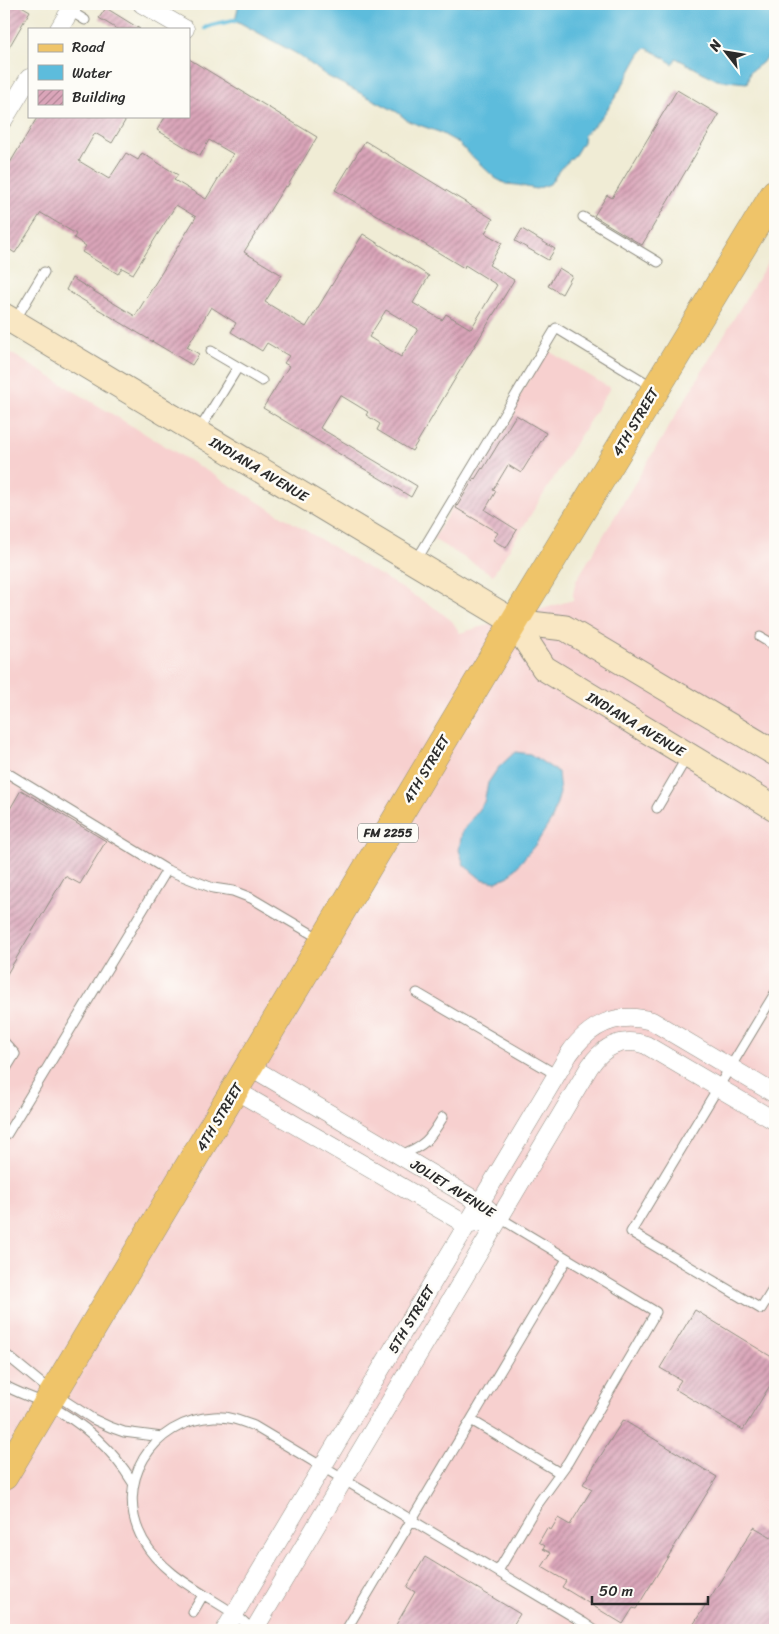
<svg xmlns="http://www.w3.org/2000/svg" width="779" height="1634" font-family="Sriracha,sans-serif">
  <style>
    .built { fill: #f7d0cf }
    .water { fill: #5dbcdc; stroke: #447484 }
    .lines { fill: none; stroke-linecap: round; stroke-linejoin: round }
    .stream { stroke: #5dbcdc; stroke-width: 4.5 }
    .building { fill: url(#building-hatch); fill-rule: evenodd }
    .lane-casing { stroke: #8e8c80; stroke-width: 11 }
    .street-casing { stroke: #8e8c80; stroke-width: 19 }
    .secondary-casing { stroke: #8e8c80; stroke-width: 27 }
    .primary-casing { stroke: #8e8c80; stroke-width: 29 }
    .lane { stroke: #fff; stroke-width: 9 }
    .street { stroke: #fff; stroke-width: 18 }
    .secondary { stroke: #f9e7c3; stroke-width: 25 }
    .primary { stroke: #efc469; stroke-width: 28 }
    .labels { text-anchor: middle; stroke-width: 5; stroke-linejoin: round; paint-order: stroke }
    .shield { fill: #fdfcf7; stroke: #6a6a68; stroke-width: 1 }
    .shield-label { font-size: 12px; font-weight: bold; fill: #2b2b2b }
    .street-label { font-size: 14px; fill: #2b2b2b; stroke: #fdfcf7 }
  </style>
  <defs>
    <pattern id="building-hatch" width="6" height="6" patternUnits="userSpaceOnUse" patternTransform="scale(1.25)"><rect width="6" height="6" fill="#daa5b9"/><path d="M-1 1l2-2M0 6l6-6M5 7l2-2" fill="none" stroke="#b18797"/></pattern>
  </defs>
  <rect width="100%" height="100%" fill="#fdfcf7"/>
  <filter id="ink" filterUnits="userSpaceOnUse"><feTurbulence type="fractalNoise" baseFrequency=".02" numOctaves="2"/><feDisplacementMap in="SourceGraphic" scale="10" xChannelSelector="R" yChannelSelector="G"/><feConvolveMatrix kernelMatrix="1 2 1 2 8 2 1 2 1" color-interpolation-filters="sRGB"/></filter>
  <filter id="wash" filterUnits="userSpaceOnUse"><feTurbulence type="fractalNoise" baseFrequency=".0096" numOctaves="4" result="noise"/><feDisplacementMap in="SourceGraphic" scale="20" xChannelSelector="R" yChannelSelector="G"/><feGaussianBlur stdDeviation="1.12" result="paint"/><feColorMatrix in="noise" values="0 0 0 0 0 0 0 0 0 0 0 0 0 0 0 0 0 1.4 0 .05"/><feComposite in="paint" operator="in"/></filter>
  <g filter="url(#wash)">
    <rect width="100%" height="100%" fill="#f0ecd5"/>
    <path class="built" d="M775 250V1630H4V349L438 610 452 621 460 633 573 600V594L576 581Z
      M547 350 610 388 493 575 433 539Z"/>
    <path class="water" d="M239 4H775V46L762 63 750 72 747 83 717 80 676 58 673 64 658 54 646 48 640 54C626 78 607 118 584 134L583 142 575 155 560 169 550 184 536 189 517 185 506 184 495 178 457 142 439 132 408 121 397 112 327 76 297 54 235 20Z
      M515 752 530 754 558 772 560 793 552 819 536 844 509 876 496 882 481 879 464 865 459 850 462 832 484 802 488 783 498 768Z"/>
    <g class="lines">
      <path class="stream" d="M205 28 212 25 235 20"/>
    </g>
    <g id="blocks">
      <path class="building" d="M4 4H18L30 11 4 56Z
        M106 8 140 29H117L99 18Z
        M189 59 317 137 287 187 285 186 244 252 282 275 265 302 306 327 363 234 429 276 413 303 442 320 446 314 471 329 497 285 465 265 464 268 335 190 365 141 493 219 485 233 502 243 489 265 514 280 412 451 377 430 380 424 366 415 368 412 340 395 320 428 417 486 411 497 263 408 289 366 284 363 289 356 267 343 262 351 231 332 236 323 211 307 187 347 199 354 192 365 66 290 72 278 135 316 196 217 176 205 133 274 122 268 118 274 82 252 86 246 74 238 76 234 41 213 15 253 4 246V173L38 116H128L112 143 95 133 79 161 109 179 126 153 138 160 142 153 178 175 174 180 206 199 233 154 209 140 200 156 157 130 166 116H189ZM386 310 418 329 401 357 369 337Z
        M677 90 719 115 642 245 594 216 607 195 612 198Z
        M522 229 555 249 548 260 515 241Z
        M559 268 572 276 562 294 548 286Z
        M516 415 546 433 521 473 508 465 493 490 496 491 485 510 517 530 506 548 493 540 498 533 456 508 474 478 475 479 482 468 483 469Z
        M21 790 106 841 80 884 65 876 4 979V806L10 809Z
        M695 1310 775 1359V1377L743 1430 675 1389 681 1380 660 1368Z
        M623 1420 717 1477 636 1609 633 1608 623 1624 562 1587 566 1581 542 1567 551 1553 543 1549 545 1546 539 1542 547 1528 551 1530 558 1518 570 1525 592 1489 583 1484Z
        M754 1527 775 1539V1630H690Z
        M425 1557 520 1614 510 1630H393L415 1592 407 1587Z"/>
    </g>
  </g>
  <g filter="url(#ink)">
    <use href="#blocks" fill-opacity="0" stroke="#8e8c80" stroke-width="1"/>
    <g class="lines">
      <defs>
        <path id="lane" d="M70 11 85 20
          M583 217 658 262
          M14 322 44 272
          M211 351 262 381
          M198 432 238 367
          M416 561 556 328 653 387
          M760 637 775 646
          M4 771 167 870 213 888 233 891 251 898 322 940
          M657 808 687 757
          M417 993 557 1075
          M775 993 631 1232 761 1309 775 1286
          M4 1042 15 1054 4 1072
          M4 1132 7 1134 167 870
          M400 1155C425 1146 429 1140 443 1117
          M4 1353 53 1393 93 1419 110 1427 124 1432 162 1437
          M4 1385C17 1393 32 1397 46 1404 82 1422 112 1448 133 1483
          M471 1420 560 1473
          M498 1571 537 1505 568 1462 656 1312 500 1218
          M193 1612 203 1595
          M584 1623 594 1630
          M253 1630C246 1624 240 1618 233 1613 200 1591 163 1575 143 1540 112 1484 152 1420 214 1417 229 1416 241 1421 254 1426L584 1623 580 1630
          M346 1630 567 1259"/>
        <path id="street" d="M142 4 185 29
          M59 29 74 4
          M4 119 29 78
          M249 1066 480 1203 489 1210
          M235 1090 467 1225 500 1218
          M225 1630 569 1054C589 1025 617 1011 652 1021L775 1094
          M254 1630 590 1066C604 1046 622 1037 646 1045L775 1121"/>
        <path id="secondary" d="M4 316 514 622 565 628 775 753
          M514 622 544 668 775 808"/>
        <path id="primary" d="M4 1476 514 622 775 193"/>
      </defs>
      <use href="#lane" class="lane-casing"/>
      <use href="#street" class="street-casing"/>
      <use href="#secondary" class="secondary-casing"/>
      <use href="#primary" class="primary-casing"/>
      <use href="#lane" class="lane"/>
      <use href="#street" class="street"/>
      <use href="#secondary" class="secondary"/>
      <use href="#primary" class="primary"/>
    </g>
  </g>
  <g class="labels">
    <rect class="shield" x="358" y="823.5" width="60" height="19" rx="4"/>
    <g class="shield-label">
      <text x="388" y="837">FM 2255</text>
    </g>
    <g class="street-label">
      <text transform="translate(635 422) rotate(-59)" y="5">4TH STREET</text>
      <text transform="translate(259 469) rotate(31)" y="5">INDIANA AVENUE</text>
      <text transform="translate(636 724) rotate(31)" y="5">INDIANA AVENUE</text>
      <text transform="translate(426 769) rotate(-59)" y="5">4TH STREET</text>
      <text transform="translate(219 1117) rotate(-59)" y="5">4TH STREET</text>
      <text transform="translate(453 1188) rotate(32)" y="5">JOLIET AVENUE</text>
      <text transform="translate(411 1319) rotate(-59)" y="5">5TH STREET</text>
    </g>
  </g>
  <rect width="779" height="1634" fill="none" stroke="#fdfcf7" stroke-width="20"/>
  <rect x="28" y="28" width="162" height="90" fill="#fdfcf7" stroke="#a9a8a5"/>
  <rect x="38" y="44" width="25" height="8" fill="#efc469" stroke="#a9a8a5"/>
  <text x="72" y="52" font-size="15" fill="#2b2b2b">Road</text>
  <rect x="38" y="65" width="25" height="15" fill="#5dbcdc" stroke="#a9a8a5"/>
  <text x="72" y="78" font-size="15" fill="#2b2b2b">Water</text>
  <rect x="38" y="90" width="25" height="15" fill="url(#building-hatch)" stroke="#a9a8a5"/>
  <text x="72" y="102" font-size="15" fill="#2b2b2b">Building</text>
  <g transform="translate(726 52) rotate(301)" stroke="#fdfcf7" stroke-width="4" paint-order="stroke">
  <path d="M0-4L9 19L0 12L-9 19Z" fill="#2b2b2b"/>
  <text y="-8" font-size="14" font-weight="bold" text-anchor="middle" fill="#2b2b2b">N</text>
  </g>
  <path d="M592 1596v8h116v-8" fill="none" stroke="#2b2b2b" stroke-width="2.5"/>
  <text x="599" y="1596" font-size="15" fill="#2b2b2b" stroke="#fdfcf7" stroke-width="4" paint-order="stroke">50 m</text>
</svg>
